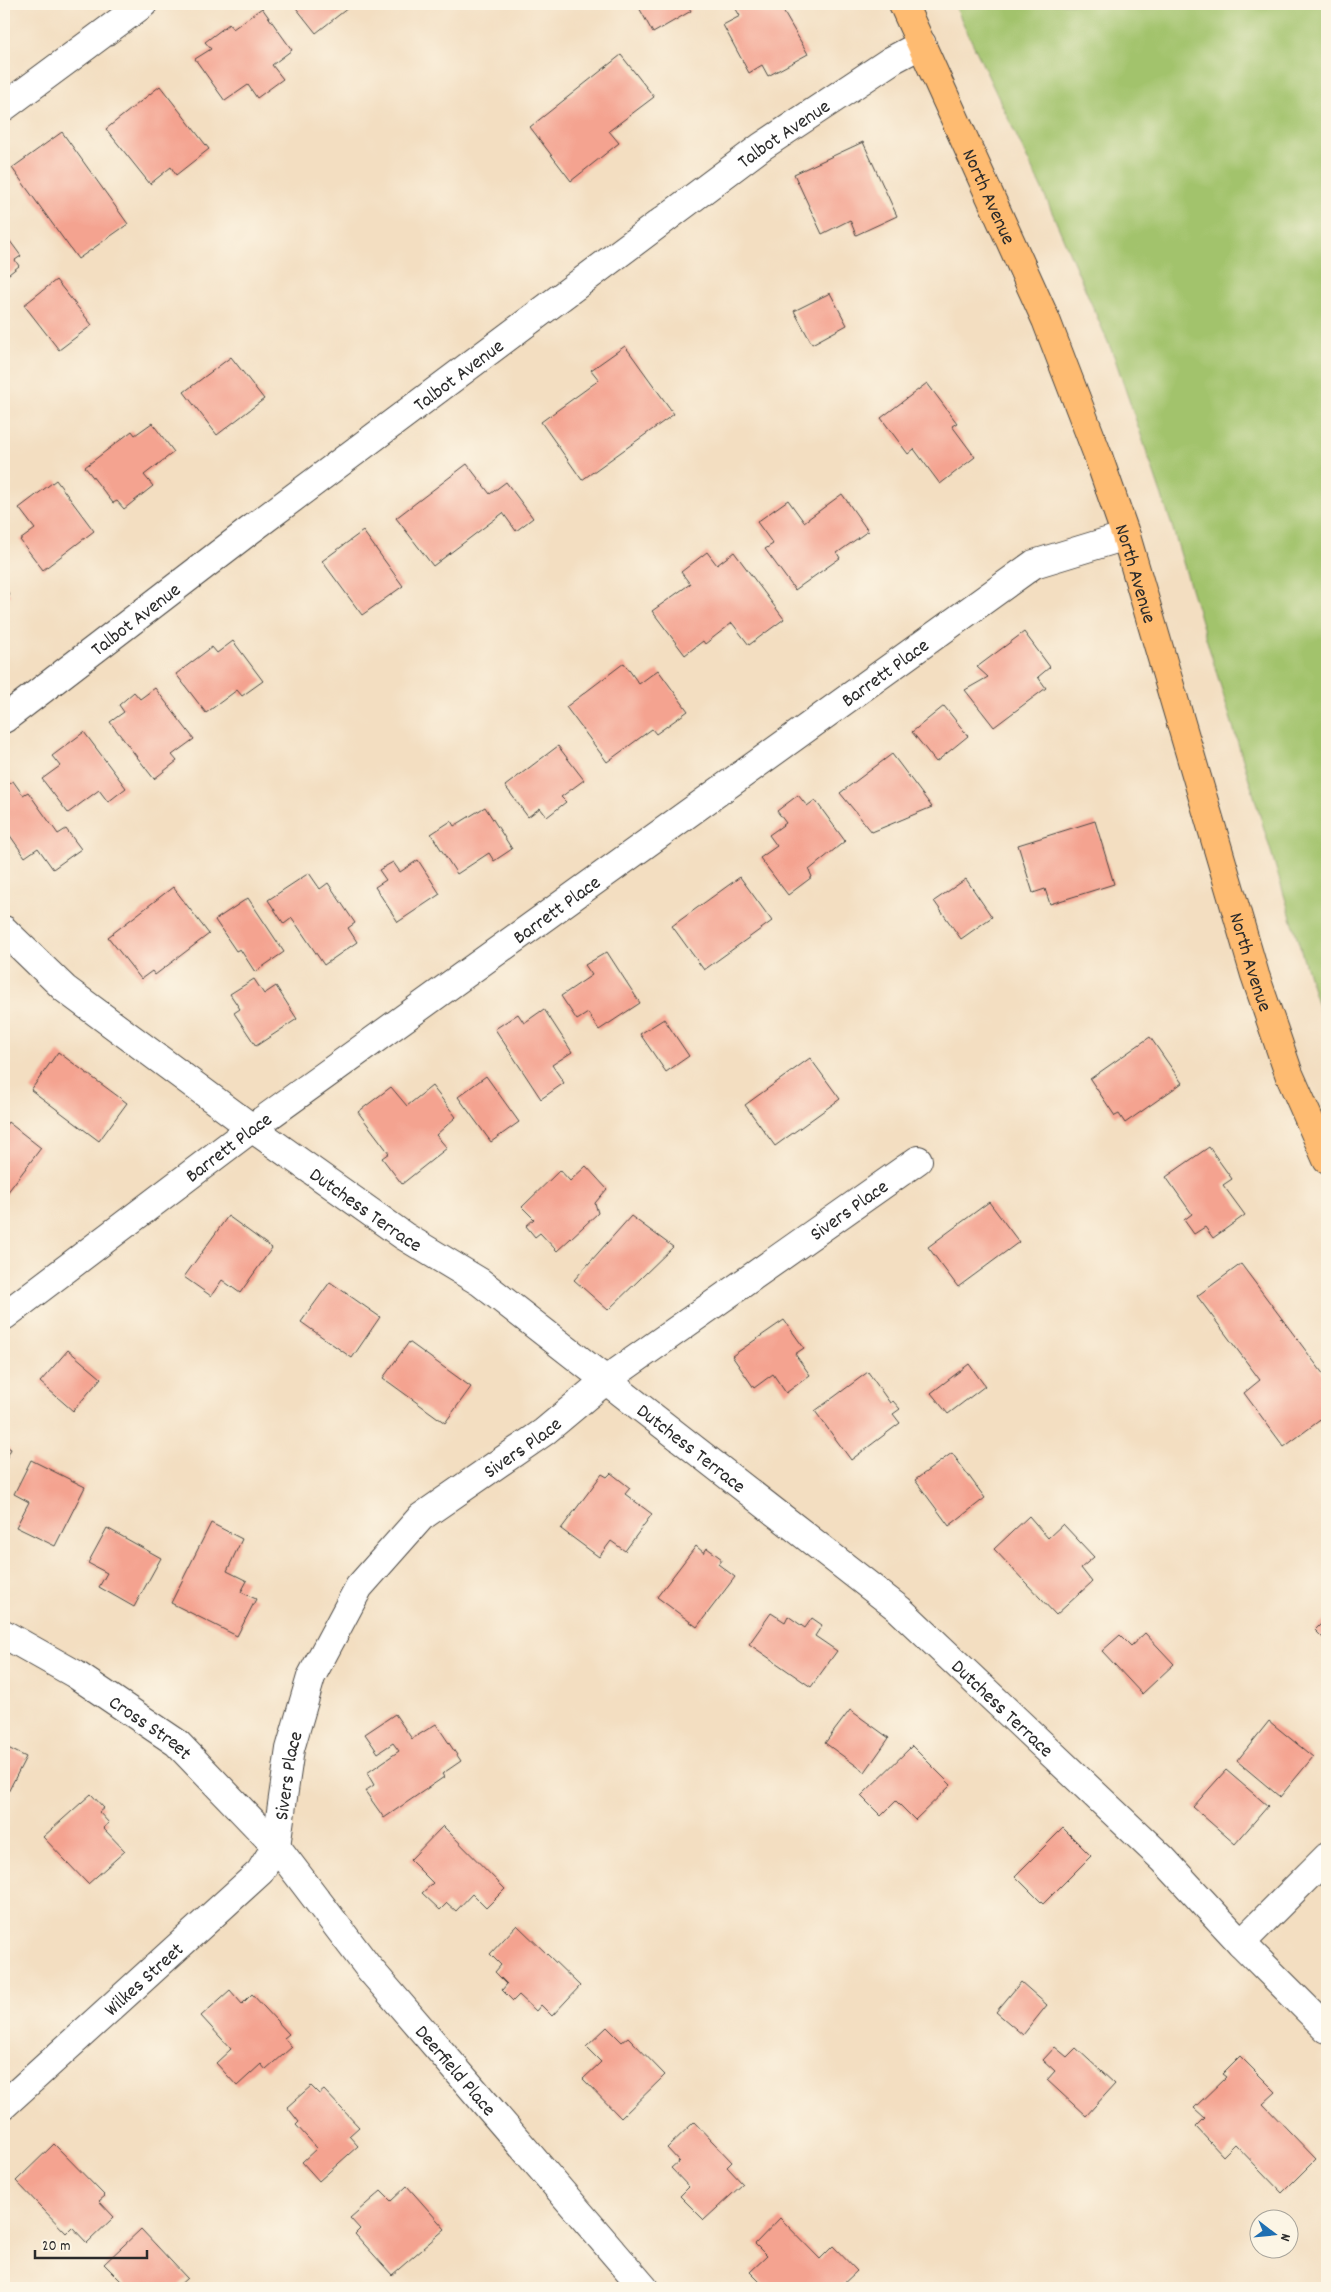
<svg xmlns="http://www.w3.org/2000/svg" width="1331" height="2292" font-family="Dekko,sans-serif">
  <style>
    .green { fill: #a2c36c; stroke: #66774c }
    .building { fill: #f4a390 }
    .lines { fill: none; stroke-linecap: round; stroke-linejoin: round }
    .minor-casing { stroke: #494642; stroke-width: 30 }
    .major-casing { stroke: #494642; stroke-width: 30 }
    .minor { stroke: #fff; stroke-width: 28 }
    .major { stroke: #febb71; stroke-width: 28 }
    .labels { text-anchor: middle; stroke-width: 4; stroke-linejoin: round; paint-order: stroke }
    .street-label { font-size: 20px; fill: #2b2b2b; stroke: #fcf5e5 }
  </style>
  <rect width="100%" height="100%" fill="#fcf5e5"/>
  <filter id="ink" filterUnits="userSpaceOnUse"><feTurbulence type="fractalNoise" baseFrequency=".02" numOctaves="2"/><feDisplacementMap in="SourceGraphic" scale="10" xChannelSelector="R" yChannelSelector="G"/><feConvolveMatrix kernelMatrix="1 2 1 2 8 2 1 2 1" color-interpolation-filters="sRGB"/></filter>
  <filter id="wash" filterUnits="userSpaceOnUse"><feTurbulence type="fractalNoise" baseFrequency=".0096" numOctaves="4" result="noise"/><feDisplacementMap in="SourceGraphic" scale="20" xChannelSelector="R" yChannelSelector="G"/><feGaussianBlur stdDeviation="1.12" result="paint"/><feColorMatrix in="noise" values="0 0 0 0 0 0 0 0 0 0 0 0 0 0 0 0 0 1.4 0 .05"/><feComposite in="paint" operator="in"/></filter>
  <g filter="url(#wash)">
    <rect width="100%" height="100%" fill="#f3dec1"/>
    <path class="green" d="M954 4H1327V1036L1172 526 1114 356 1045 196Z"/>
    <g id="blocks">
      <path class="building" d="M293 4H353L316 33Z
        M637 4H687L691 11 653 33Z
        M733 4H779L808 54 768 76 762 65 749 73 723 25 740 16Z
        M262 8 292 50 272 65 283 79 257 98 248 85 225 101 195 59 211 49 205 42 229 24 233 29Z
        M621 55 654 97 609 131 619 143 571 181 530 127Z
        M160 86 209 149 176 175 171 167 150 184 106 129Z
        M62 132 128 224 78 259 12 168Z
        M863 142 897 216 856 235 850 220 822 234 794 174Z
        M4 233 21 256 15 260 19 266 4 278Z
        M56 280 92 325 59 350 24 305Z
        M830 293 847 325 812 344 794 311Z
        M625 346 674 414 582 480 541 422 599 380 591 370Z
        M231 357 264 399 217 435 184 392Z
        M927 383 957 423 952 426 975 457 940 484 914 449 908 454 881 418Z
        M152 423 174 452 144 475 153 486 124 509 117 501 113 503 85 467 132 431 135 435Z
        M467 464 490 494 506 482 533 518 516 531 503 513 433 566 396 518Z
        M56 480 94 531 43 570 20 540 35 529 19 508Z
        M842 494 868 531 837 553 840 558 795 590 765 549 773 544 757 522 788 500 804 522Z
        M363 531 403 586 362 615 322 561Z
        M707 552 717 565 734 552 784 619 749 645 732 623 705 644 703 641 685 655 652 611 690 584 681 572Z
        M4 587 10 595 4 599Z
        M1024 632 1050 667 1038 677 1046 688 994 727 965 690 988 677 977 667Z
        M233 641 263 681 242 696 237 690 206 713 176 674 212 647 217 653Z
        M624 663 639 684 658 670 688 711 656 734 652 729 607 762 566 707Z
        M155 688 194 739 172 755 177 761 154 779 110 722 124 712 119 705 134 692 140 699Z
        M944 706 968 736 936 762 912 732Z
        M84 732 126 788 108 802 99 790 68 813 42 779 60 766 52 756Z
        M558 746 584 780 561 797 566 802 547 817 540 808 528 817 505 786Z
        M892 754 932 807 872 832 840 793Z
        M13 781 23 795 28 792 58 834 66 829 81 849 53 869 38 848 25 857 4 827V787Z
        M798 795 807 806 815 800 845 841 809 870 812 877 788 895 760 858 777 846 769 835 786 823 777 811Z
        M485 807 512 849 494 861 489 853 457 874 431 834 451 821 454 826Z
        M1095 821 1114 884 1050 904 1045 889 1033 893 1018 845Z
        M418 860 440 894 398 922 375 887 386 880 379 870 393 862 400 872Z
        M309 873 320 889 328 883 355 923 348 928 357 942 324 965 292 918 284 924 268 900Z
        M740 877 772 921 704 970 672 926Z
        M966 879 992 917 961 939 934 901Z
        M173 887 209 934 155 975 152 971 141 979 108 937Z
        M248 898 284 952 255 972 240 949 236 951 215 920Z
        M607 952 640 1003 599 1030 588 1013 577 1020 561 996 592 975 585 965Z
        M254 979 264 994 276 986 297 1019 256 1046 234 1013 240 1009 230 994Z
        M544 1009 572 1052 552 1065 564 1083 541 1099 495 1029 518 1014 524 1023Z
        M664 1019 689 1056 666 1072 640 1034Z
        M1150 1037 1182 1083 1125 1123 1119 1114 1115 1116 1090 1079Z
        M58 1052 127 1103 99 1141 31 1090Z
        M810 1058 840 1099 775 1146 745 1105Z
        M486 1076 519 1122 491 1142 458 1097Z
        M432 1086 456 1117 436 1135 447 1148 402 1184 382 1158 389 1153 358 1112 391 1087 407 1106Z
        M8 1122 41 1148 4 1197V1124L6 1125Z
        M1209 1147 1232 1179 1223 1185 1245 1215 1213 1238 1205 1227 1194 1234 1184 1220 1192 1214 1166 1177Z
        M586 1166 607 1189 595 1203 598 1213 557 1251 540 1233 535 1237 526 1226 534 1219 522 1207 560 1170 570 1181Z
        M989 1202 1019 1242 958 1287 928 1247Z
        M228 1216 272 1248 240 1293 222 1280 211 1296 184 1277Z
        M631 1216 673 1247 608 1310 574 1280Z
        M1241 1264 1327 1379V1415L1284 1447 1244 1393 1260 1380 1197 1296Z
        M330 1282 380 1317 352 1358 301 1322Z
        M784 1320 804 1348 795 1354 810 1375 786 1393 773 1374 754 1388 732 1356Z
        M409 1342 471 1387 445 1423 383 1378Z
        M68 1350 101 1378 73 1411 40 1382Z
        M969 1364 985 1386 948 1414 931 1393Z
        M868 1372 890 1403 893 1401 900 1409 893 1414 900 1423 851 1460 815 1411Z
        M4 1445 11 1449 4 1463Z
        M952 1453 985 1498 949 1526 915 1480Z
        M31 1460 85 1487 55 1546 16 1527 29 1502 14 1494Z
        M611 1473 630 1488 625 1494 652 1514 625 1551 611 1541 599 1557 561 1529 602 1474 607 1477Z
        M1029 1516 1048 1538 1063 1524 1094 1557 1081 1568 1092 1582 1056 1615 994 1549Z
        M211 1523 242 1539 227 1571 247 1581 241 1592 256 1599 237 1636 171 1603Z
        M107 1528 161 1558 134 1607 99 1587 107 1573 88 1563Z
        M696 1546 704 1553 707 1548 722 1559 718 1564 735 1577 697 1627 657 1597Z
        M771 1613 785 1622 788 1616 805 1628 812 1618 822 1625 815 1636 837 1651 811 1687 749 1644Z
        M1327 1618V1642L1315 1630Z
        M1145 1633 1174 1664 1142 1694 1102 1651 1120 1635 1131 1646Z
        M850 1710 889 1738 865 1772 825 1743Z
        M395 1714 412 1739 436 1724 461 1761 442 1774 444 1777 384 1818 365 1791 374 1785 367 1773 399 1751 393 1743 378 1753 365 1734Z
        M1269 1721 1313 1757 1280 1797 1237 1761Z
        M4 1746 26 1757 4 1800Z
        M912 1746 951 1785 915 1820 896 1801 881 1816 861 1796Z
        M1226 1770 1268 1806 1235 1844 1193 1807Z
        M91 1794 104 1808 99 1812 109 1823 103 1828 125 1851 88 1884 43 1837Z
        M443 1826 505 1889 486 1908 472 1894 456 1911 447 1903 440 1910 422 1893 433 1883 410 1860Z
        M1063 1828 1091 1856 1043 1904 1015 1876Z
        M517 1925 580 1986 552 2016 541 2005 536 2011 519 1995 513 2001 502 1990 507 1984 495 1972 501 1965 490 1954Z
        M1021 1982 1047 2005 1023 2035 996 2012Z
        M230 1990 242 2004 252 1994 289 2034 284 2038 292 2047 266 2070 261 2064 237 2086 216 2063 231 2049 201 2016Z
        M607 2027 622 2042 628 2037 665 2075 621 2118 583 2079 601 2062 586 2047Z
        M1055 2047 1067 2057 1076 2048 1115 2084 1086 2116 1047 2080 1055 2071 1043 2060Z
        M1240 2056 1276 2092 1263 2104 1316 2159 1282 2193 1235 2144 1223 2156 1196 2127 1205 2118 1194 2108 1226 2077 1222 2074Z
        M311 2086 319 2094 324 2090 359 2127 349 2136 358 2146 319 2181 302 2162 317 2148 296 2125 299 2122 287 2107Z
        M694 2122 732 2162 727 2167 743 2184 704 2220 680 2196 689 2187 671 2168 679 2161 667 2148Z
        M54 2144 105 2196 99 2201 114 2217 87 2243 72 2227 66 2233 16 2181Z
        M407 2186 445 2229 392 2275 355 2234 360 2229 350 2218 381 2191 391 2201Z
        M780 2218 820 2259 833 2246 857 2271 839 2288H766L750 2272 767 2256 755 2244Z
        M141 2229 187 2278 176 2288H124L126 2286 104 2264Z"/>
    </g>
  </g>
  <g filter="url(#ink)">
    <use href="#blocks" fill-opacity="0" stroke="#494642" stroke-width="1"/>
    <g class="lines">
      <defs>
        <g id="minor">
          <path d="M4 107 143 4"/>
          <path id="s1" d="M4 719 249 531 761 147 892 60 922 44"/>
          <path id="s2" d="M4 930 65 989 252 1128 404 1236 480 1282 899 1609 1163 1859 1241 1943 1327 2029"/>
          <path id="s3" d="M4 1316 252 1128 1034 564 1126 536"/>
          <path id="s4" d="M4 1634 75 1674 177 1743 276 1846 368 1967 644 2288"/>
          <path d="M1241 1943 1327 1857"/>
          <path id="s5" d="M4 2105 260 1872 276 1846 290 1749 311 1677 359 1587 421 1517 544 1432 606 1380 918 1160"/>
        </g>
        <g id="major">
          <path id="s6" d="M903 4 1046 320 1097 453 1126 536 1255 975 1289 1074 1327 1160"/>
        </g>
      </defs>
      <use href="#minor" class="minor-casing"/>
      <use href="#major" class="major-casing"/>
      <use href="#minor" class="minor"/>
      <use href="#major" class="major"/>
    </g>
  </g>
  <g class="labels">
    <g class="street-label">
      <text dy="7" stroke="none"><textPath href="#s1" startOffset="975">Talbot Avenue</textPath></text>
      <text dy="7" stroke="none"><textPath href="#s6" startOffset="211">North Avenue</textPath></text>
      <text dy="7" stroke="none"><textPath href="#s1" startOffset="570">Talbot Avenue</textPath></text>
      <text dy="7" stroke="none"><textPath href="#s6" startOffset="616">North Avenue</textPath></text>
      <text dy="7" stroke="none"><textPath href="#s1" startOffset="165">Talbot Avenue</textPath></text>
      <text dy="7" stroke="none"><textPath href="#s3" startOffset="1091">Barrett Place</textPath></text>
      <text dy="7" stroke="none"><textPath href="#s3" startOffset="686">Barrett Place</textPath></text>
      <text dy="7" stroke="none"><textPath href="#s6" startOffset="1021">North Avenue</textPath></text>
      <text dy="7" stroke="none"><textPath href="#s3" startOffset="281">Barrett Place</textPath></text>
      <text dy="7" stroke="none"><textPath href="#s2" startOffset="458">Dutchess Terrace</textPath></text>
      <text dy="7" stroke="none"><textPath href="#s5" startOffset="1272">Sivers Place</textPath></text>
      <text dy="7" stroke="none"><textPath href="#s5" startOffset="868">Sivers Place</textPath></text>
      <text dy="7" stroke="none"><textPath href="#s2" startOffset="862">Dutchess Terrace</textPath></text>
      <text dy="7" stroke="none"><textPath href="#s2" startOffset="1268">Dutchess Terrace</textPath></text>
      <text dy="7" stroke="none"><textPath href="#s4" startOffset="174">Cross Street</textPath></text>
      <text dy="7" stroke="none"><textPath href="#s5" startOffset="448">Sivers Place</textPath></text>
      <text dy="7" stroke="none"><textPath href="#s5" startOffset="188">Wilkes Street</textPath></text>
      <text dy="7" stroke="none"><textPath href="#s4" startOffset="635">Deerfield Place</textPath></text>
    </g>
  </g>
  <rect width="1331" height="2292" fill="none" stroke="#fcf5e5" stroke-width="20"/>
  <g transform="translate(1274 2234) rotate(106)"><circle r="24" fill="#fcf5e5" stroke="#a8a49b"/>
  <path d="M0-4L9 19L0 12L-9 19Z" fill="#1f6fb2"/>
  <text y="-8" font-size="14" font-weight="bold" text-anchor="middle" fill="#2b2b2b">N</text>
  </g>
  <path d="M35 2250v8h112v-8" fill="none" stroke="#2b2b2b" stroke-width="2.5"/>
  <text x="42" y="2250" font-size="15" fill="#2b2b2b" stroke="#fcf5e5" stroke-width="4" paint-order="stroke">20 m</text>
</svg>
